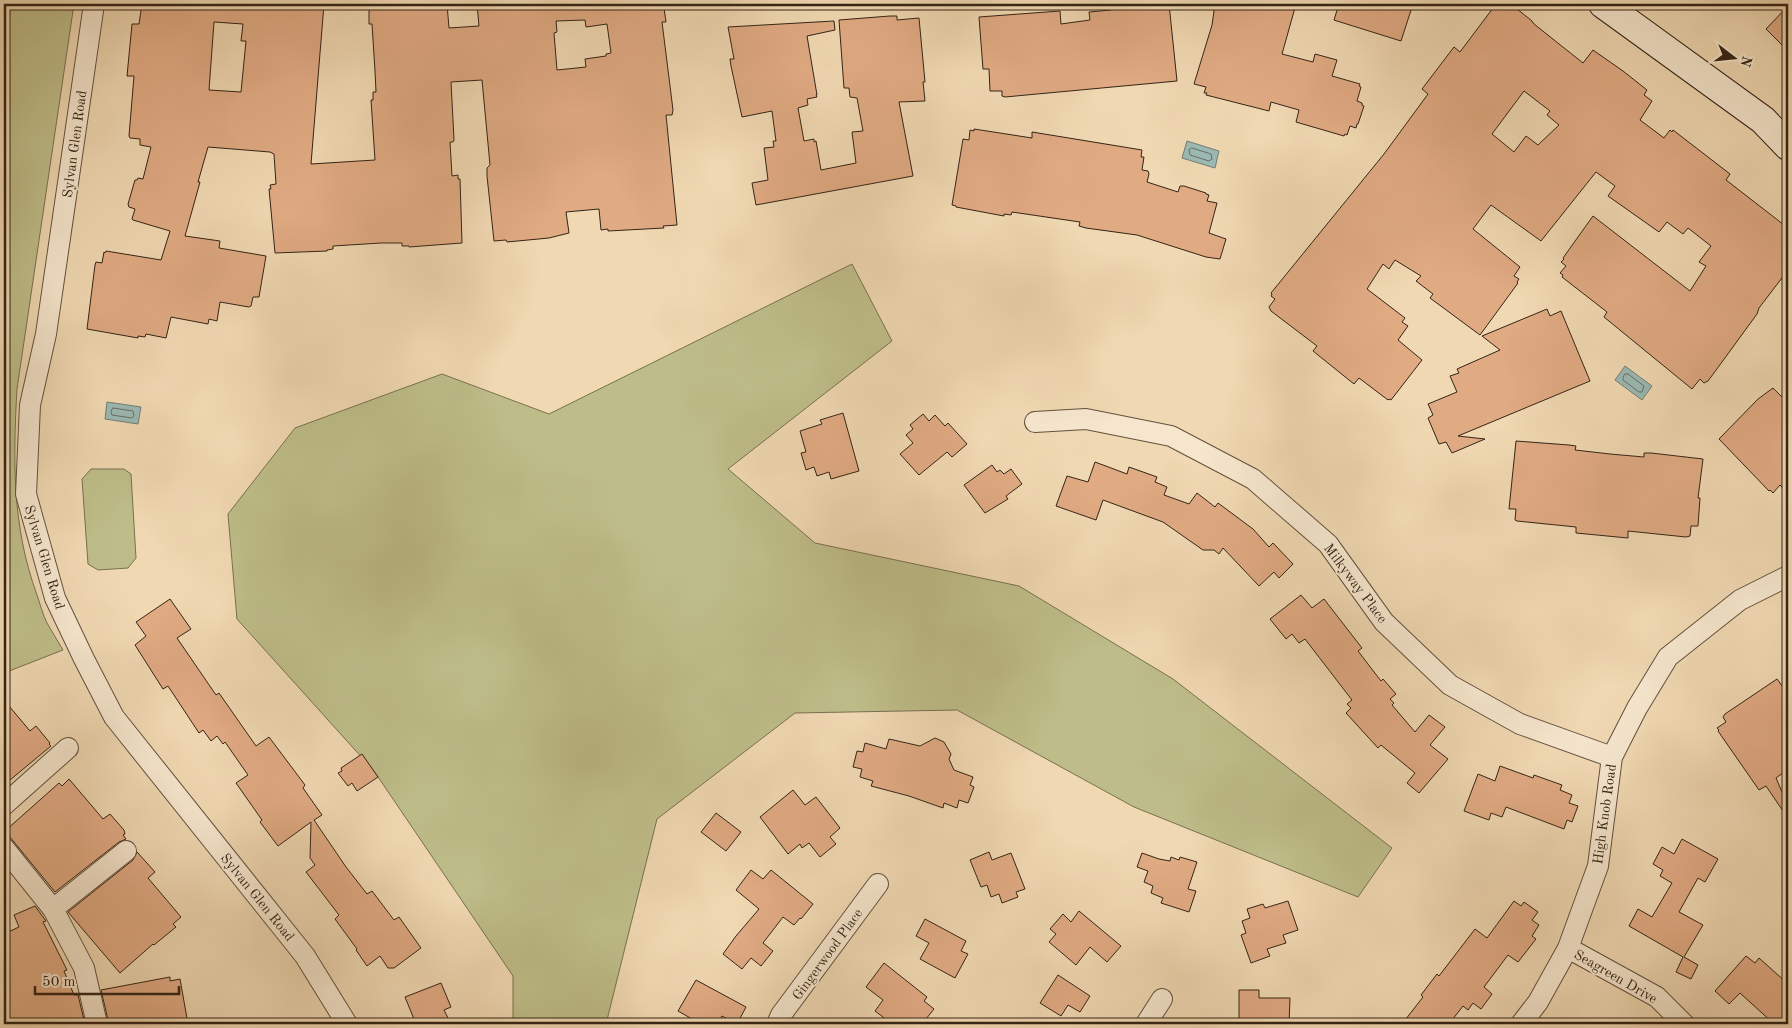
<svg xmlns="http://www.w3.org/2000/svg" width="1792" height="1028" font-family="'Old Standard TT',serif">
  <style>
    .green { fill: #bebd89; stroke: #797050 }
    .water { fill: #9bb9b3; stroke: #727d74 }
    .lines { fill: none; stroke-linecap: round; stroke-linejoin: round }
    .shore { stroke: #686e64; stroke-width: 1 }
    .building { fill: #e0aa83; stroke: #342416; fill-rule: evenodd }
    .street-casing { stroke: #63513d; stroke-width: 22 }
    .secondary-casing { stroke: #342416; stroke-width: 30 }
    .street { stroke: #f5e6cd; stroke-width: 20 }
    .secondary { stroke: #f5e6cd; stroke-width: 28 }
    .labels { text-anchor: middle; stroke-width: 4; stroke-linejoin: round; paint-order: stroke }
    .street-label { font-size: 14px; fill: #342416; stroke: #f5e6cd }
  </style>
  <rect width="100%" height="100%" fill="#f0d8b2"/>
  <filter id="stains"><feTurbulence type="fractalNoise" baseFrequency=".004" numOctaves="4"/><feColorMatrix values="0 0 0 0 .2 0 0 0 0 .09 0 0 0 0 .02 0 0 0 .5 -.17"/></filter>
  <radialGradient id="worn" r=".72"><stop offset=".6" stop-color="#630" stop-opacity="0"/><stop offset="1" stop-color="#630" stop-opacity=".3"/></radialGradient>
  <path class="green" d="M4 4H74L17 389C13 460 12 527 37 595 40 604 43 615 47 623 52 632 58 641 63 650L4 673Z
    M852 264 892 341 728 469 815 543 1019 586 1173 679 1392 848 1358 897 1134 807 957 710 795 713 657 819 606 1024H513V976L374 771 237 619 228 514 295 428 442 374 549 414Z
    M91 469H124L131 474 136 558 128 568 98 570 88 564 82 479Z"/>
  <path class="water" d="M1187 141 1219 151 1215 168 1182 158Z
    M1625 366 1652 386 1642 400 1615 380Z
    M107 402 141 407 138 424 105 419Z"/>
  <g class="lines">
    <path class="shore" d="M1192 148 1211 154 1212 159 1209 161 1190 155 1189 150Z
      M1625 374H1628L1644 386 1642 392H1639L1623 380V378Z
      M113 408 133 411 134 416 132 418 112 415 111 412Z"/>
  </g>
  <path class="building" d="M142 4H324L311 164 375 160 371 100H373V92H376L375 71 372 24H369V4H447L449 28 479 26 477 4H626V6L662 4V8H664L666 22H662L673 110 672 115H666L677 225 663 226 664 228 608 231V229L601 230 599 209 566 212 569 233 549 238 507 242 506 240 494 241 487 176V168L490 165 482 80 451 82 454 140 453 142H450L452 176 458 175V179H460L462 243 409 247V246H402V243H381L333 246V249L327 250V251L275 253 269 189H271L270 185 276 184 274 154 270 152 208 147 198 182H200L185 236 220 241 219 248 266 256 259 297H253L251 306 249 307 220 302 217 321 209 319 208 324 171 317 166 338 146 334 145 337 138 336V338L87 329 95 265 96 262 102 263 104 252 105 253 106 251 161 260 170 231 133 220 132 219 135 209 129 207 128 204 135 180H137L138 178 143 179 151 147 140 145V139L130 138 129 136 134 76H127L132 24H139ZM585 20 586 27 607 24 611 53 606 54V56L585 59 586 67 557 70 554 33 557 32 556 21ZM214 22 243 24 241 41H246L241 92 209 90Z
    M1140 4H1169L1177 81 1005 97 1002 96V91H990L989 69H983L979 17 1060 11 1061 24 1090 20 1089 12 1111 10V6Z
    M1215 4H1296L1282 54 1313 62 1315 54 1337 60 1332 76 1360 84 1359 86 1361 87 1357 101 1362 103V105L1364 106 1358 124H1357L1356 128 1350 126 1347 135 1345 134 1344 136 1296 122 1299 110 1271 102 1269 111 1206 95 1207 93H1204L1206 87 1194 84 1212 25Z
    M1339 4H1413L1401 41 1337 21 1334 20Z
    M1496 4 1506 10 1511 4 1532 21 1534 24 1583 63 1593 50 1623 71 1647 90 1644 95 1652 101 1640 120 1664 138 1670 130 1672 132 1673 130 1730 174 1726 180 1788 228V270L1759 308 1757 314 1722 362 1708 381 1704 383 1700 379 1692 389 1604 317 1607 312 1562 277 1563 275 1560 273 1566 266 1561 262 1564 259 1563 258 1593 216 1690 291 1706 266 1699 262 1711 246 1688 228 1683 234 1667 222 1659 232 1608 196 1615 186 1596 172 1541 241 1491 205 1473 229 1520 267 1514 276 1519 279 1517 282 1518 283 1480 335 1430 298 1433 294 1416 281 1421 276 1395 260 1389 269 1383 264 1367 289 1405 318 1402 322 1408 326 1398 340 1422 360 1391 400 1389 399 1388 400 1359 378 1354 384 1313 351 1317 346 1271 311 1269 307 1275 299 1271 296 1272 294 1271 293 1384 154 1428 94 1422 89 1454 47 1460 52ZM1524 91 1550 111 1547 115 1559 125 1538 145 1526 136 1514 152 1492 134Z
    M1788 6V51L1766 29Z
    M890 16H897V20L919 18 925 82H923L925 101 899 102 913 176 756 205 752 183 768 180 764 148 774 147 773 141H776L772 111 742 117 731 66 730 59H734L728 27 834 21 835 30 807 36 817 95H816L817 97 807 99 808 105 798 108 804 141 814 139V142L816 141 821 170 856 163 852 132 863 131 857 98 850 97 849 88H844L839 20Z
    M974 129 1032 138V132L1142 150 1141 157H1144L1142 170 1148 171 1149 174 1147 182 1178 192 1180 186H1184L1206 193V194L1209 195 1207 201 1217 203 1209 233 1226 239 1220 259 1206 257 1137 235 1086 228 1079 226 1080 222 1012 212 1011 215 1004 214V216L956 207V206L952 205 963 139 969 140 970 130 974 131Z
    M1547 309 1550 316 1561 311 1590 381 1458 436 1485 439 1452 453 1446 442 1439 444 1428 418 1433 415 1428 404 1457 392 1450 376 1459 373 1457 369 1500 350 1482 336Z
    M1773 388 1788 403V494L1780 485 1773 493 1770 490 1769 491 1719 439 1758 399Z
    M843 413 859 471 831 479 829 472 817 476 814 467 806 470 801 453 806 452 800 431 822 424 820 420Z
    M923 414 929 421 935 415 945 426 948 423 967 444 952 457 947 452 919 475 900 454 913 443 906 435 913 429 910 425Z
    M1516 441 1569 445 1576 446 1575 450 1610 454 1644 457V453H1651L1703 459 1698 498H1700L1698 526H1691L1690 536 1686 537 1628 531V538L1576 533V527L1517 521 1515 520 1516 509H1509Z
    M1095 462 1127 474 1129 467 1157 477 1155 482 1167 487 1164 495 1189 504 1197 493 1215 507 1218 503 1253 529 1269 547 1273 543 1293 564 1279 578 1274 572 1259 586 1223 548 1219 554 1214 550H1203L1163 522 1103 500 1096 520 1056 506 1067 476 1088 482Z
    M992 465 997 472 1000 470 1004 474 1011 469 1022 484 1006 496 1008 499 985 513 964 485Z
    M1301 595 1312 608 1324 599 1362 648 1358 651 1381 681 1383 679 1396 694 1390 699 1394 703 1392 705 1415 732 1429 715 1445 727 1430 745 1448 759 1419 793 1407 783 1415 773 1381 745 1378 748 1346 713 1351 708 1347 704 1352 700 1305 639 1299 643 1292 634 1286 639 1270 619Z
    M170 599 191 629 177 638 216 695 219 693 256 746 269 737 305 785 303 788 322 815 314 820 346 867 367 894 372 891 394 920 399 917 421 948 394 968H388L380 956 367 966 356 950 357 949 335 919 339 915 306 872 315 865 310 858 311 822 278 846 260 822 262 820 236 783 248 775 225 742 223 744 217 736 211 741 203 730 199 733 168 686 163 689 135 645 146 636 136 622Z
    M1777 679 1788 694V769L1776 778 1788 806V808L1783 811 1766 786 1759 790 1718 731 1719 730 1717 728 1726 722 1723 717 1725 714Z
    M4 700 30 731 36 726 50 743 49 744 51 746 4 785Z
    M935 738 944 742 951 754 949 759 954 770 973 777 970 785 974 787 968 803 959 800 957 808 944 803 943 808 909 796 871 786 873 781 860 777 862 769 853 767 857 751 863 752 865 743 886 749 889 739 920 746Z
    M362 754 378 777 357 791 352 783 348 786 338 773 342 771 341 768Z
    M1500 766 1533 778 1534 775 1562 785 1560 790 1572 795 1569 803 1578 806 1572 822 1567 820 1564 829 1506 807 1502 817 1491 813 1489 820 1464 811 1478 774 1495 781Z
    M69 779 103 819 110 814 124 830 125 834 123 835 126 839 119 842 55 892 5 831 59 783 62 786Z
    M793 790 805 805 816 797 840 828 830 837 836 844 820 857 809 843 802 848 800 844 788 854 760 817Z
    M716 813 741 832 726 851 701 832Z
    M1682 839 1718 859 1705 882 1698 878 1679 912 1703 925 1684 957 1698 965 1691 979 1676 972 1683 957 1629 926 1638 909 1652 917 1672 883 1660 876 1663 870 1653 864 1662 847 1674 854Z
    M137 852 155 872 148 878 181 917 173 924 176 927 154 945 153 944 120 973 68 912 133 860Z
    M989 852 992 860 1011 853 1025 889 1016 892 1018 897 1002 903 999 894 991 897 987 885 981 887 970 860Z
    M1142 853 1159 859 1170 861 1171 857 1179 860 1180 857 1197 862 1188 889 1196 891 1189 912 1161 903 1163 898 1151 893 1153 886 1144 882 1148 871 1137 867Z
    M751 870 763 879 771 870 813 904 801 919 800 918 794 925 783 917 763 943 773 951 761 966 751 958 742 969 723 954 736 936 759 909 736 890Z
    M1288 901 1298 930 1283 935 1286 943 1267 949 1270 956 1251 963 1241 935 1246 933 1242 921 1250 918 1247 909 1263 904 1265 908Z
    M1514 901 1521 906 1524 902 1538 912 1532 920 1539 925 1532 936 1536 939 1518 962 1508 955 1484 987 1492 994 1481 1009 1473 1003 1468 1010 1463 1006 1449 1024H1402L1423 997 1421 995 1437 974 1439 976 1475 929 1487 938Z
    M35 906 46 921 43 922 67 970 64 971 74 995H78L85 1024H4V934L19 927 14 915Z
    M1079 911 1121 946 1107 962 1090 947 1076 965 1049 942 1056 934 1050 929 1063 914 1071 922Z
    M925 919 966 941 961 951 968 954 955 978 920 959 929 943 916 936Z
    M1746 956 1755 963 1759 958 1788 984V1024H1774L1740 993 1729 1004 1715 991Z
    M884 963 927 997 924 1001 934 1009 922 1024H892L875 1011 883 1000 866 987Z
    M1058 975 1090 996 1080 1012 1068 1005 1061 1016 1040 1003Z
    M170 977V981L180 979 188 1024H109L101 990Z
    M696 980 746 1007 737 1024 722 1016 718 1024H701L678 1011Z
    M441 983 451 1007 444 1010 449 1020 439 1024H416L405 997Z
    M1239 990H1259V998H1290L1289 1024H1246L1245 1019H1239Z"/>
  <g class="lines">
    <defs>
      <path id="street" d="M94 4 46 334 30 405 26 494 55 598 84 659 114 717 305 956 347 1024
        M1035 422 1086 419 1171 436 1253 479 1328 544 1384 622 1450 685 1520 724 1612 757
        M4 805 68 748
        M4 848 53 909 84 968 97 1024
        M53 909 126 851
        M1568 948 1657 997 1684 1024
        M777 1024 781 1015 878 884
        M1146 1024 1162 999
        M1521 1024 1538 1002 1568 948 1598 866 1612 757 1637 708 1668 657 1740 600 1788 576"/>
      <path id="secondary" d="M1603 4 1763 120 1788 146"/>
    </defs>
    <use href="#street" class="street-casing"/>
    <use href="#secondary" class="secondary-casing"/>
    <use href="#street" class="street"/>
    <use href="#secondary" class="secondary"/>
  </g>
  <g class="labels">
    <g class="street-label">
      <text transform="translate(74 144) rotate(-82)" y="5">Sylvan Glen Road</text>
      <text transform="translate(45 557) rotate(73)" y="5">Sylvan Glen Road</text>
      <text transform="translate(1356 583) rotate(53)" y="5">Milkyway Place</text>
      <text transform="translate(1604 814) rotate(-82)" y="5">High Knob Road</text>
      <text transform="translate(258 897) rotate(51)" y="5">Sylvan Glen Road</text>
      <text transform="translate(827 954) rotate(-54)" y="5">Gingerwood Place</text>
      <text transform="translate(1616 976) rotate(30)" y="5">Seagreen Drive</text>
    </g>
  </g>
  <rect width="1792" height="1028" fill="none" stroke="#f0d8b2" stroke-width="20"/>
  <rect x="5" y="5" width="1782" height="1018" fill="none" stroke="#342416" stroke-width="2.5"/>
  <rect x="10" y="10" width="1772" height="1008" fill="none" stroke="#342416"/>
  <g transform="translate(1734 58) rotate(106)" stroke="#f5e6cd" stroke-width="4" paint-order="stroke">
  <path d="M0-4L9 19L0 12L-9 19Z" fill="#342416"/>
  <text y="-8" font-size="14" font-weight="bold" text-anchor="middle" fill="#342416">N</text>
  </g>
  <path d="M35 986v8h144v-8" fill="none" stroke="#342416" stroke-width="2.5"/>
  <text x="42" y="986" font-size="15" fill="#342416" stroke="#f5e6cd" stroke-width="4" paint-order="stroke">50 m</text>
  <rect width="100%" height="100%" filter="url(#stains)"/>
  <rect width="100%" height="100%" fill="url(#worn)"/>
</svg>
